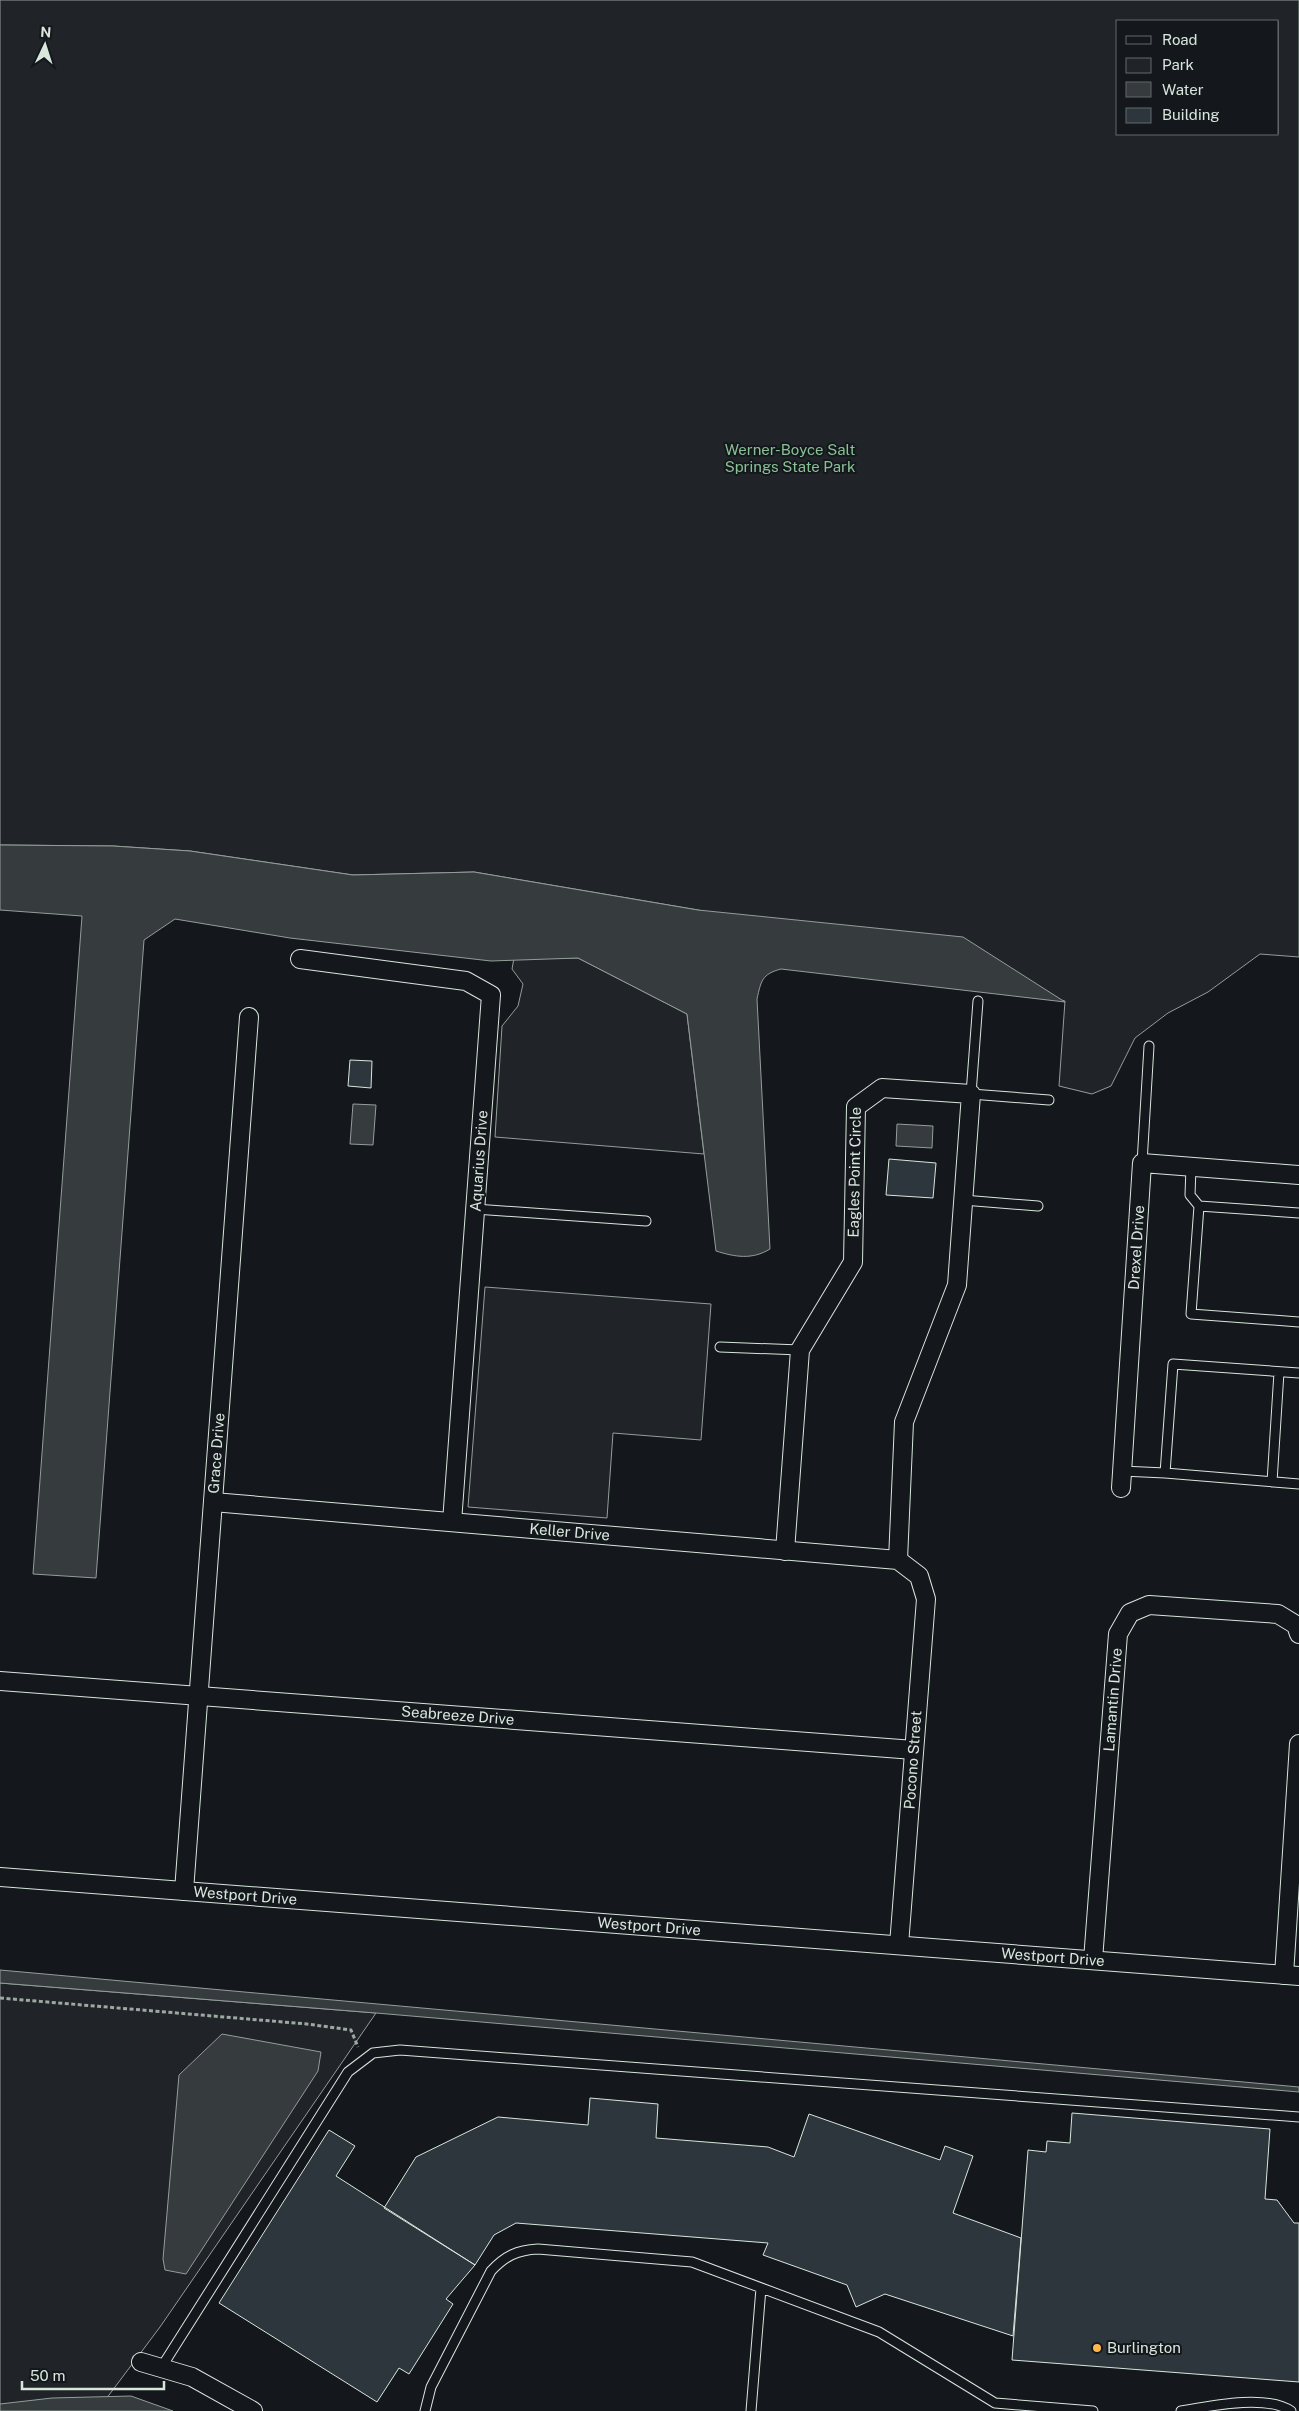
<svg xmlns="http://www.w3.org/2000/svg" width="1299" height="2411" font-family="'Public Sans',sans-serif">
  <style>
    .green { fill: #202428; stroke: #939e99; fill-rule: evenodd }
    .water { fill: #363b3e; stroke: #939e99 }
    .building { fill: #2c363c; stroke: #d8e6dc }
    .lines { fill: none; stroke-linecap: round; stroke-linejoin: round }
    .lane-casing { stroke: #d8e6dc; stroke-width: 11 }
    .street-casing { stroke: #d8e6dc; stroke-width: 20 }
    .path { stroke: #9da8a2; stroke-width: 3; stroke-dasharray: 4 2.5; stroke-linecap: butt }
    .lane { stroke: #14181c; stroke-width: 9 }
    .street { stroke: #14181c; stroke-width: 18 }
    .poi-dot { fill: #ffb74d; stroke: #14181c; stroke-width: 2 }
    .labels { text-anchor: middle; stroke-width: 4; stroke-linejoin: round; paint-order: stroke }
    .park-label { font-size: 15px; fill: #8ac095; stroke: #14181c }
    .street-label { font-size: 15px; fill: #d8e6dc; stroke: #14181c }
    .poi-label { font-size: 15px; fill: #d8e6dc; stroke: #14181c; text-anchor: start }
  </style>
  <rect width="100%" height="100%" fill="#14181c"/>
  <path class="green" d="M0 0H1299V957L1260 954 1208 992 1168 1013 1135 1038 1111 1086 1092 1094 1059 1086 1065 1001 698 910 474 872 353 875 190 851 113 846 0 845ZM1118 21H1278V134H1118Z
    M514 958H578L687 1014 704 1154 495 1137 502 1026 518 1006 523 984 512 969Z
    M485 1287 711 1304 701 1440 613 1433 607 1518 468 1507Z
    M0 1983 376 2013 160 2327 97 2411H0Z"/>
  <path class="water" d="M0 845 113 846 190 851 353 875 474 872 698 910 963 937 1065 1002 781 969C762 974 761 981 757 999L770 1249C752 1260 735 1257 716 1251L687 1014 578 958 491 961 290 938 175 919 144 940 96 1578 33 1574 82 916 0 910Z
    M353 1104 376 1105 373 1145 350 1144Z
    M897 1124 933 1126 932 1148 896 1146Z
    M0 1970 1299 2087V2092L376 2013 0 1983Z
    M222 2034 321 2052 318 2071 186 2274 165 2270 163 2259 179 2075Z
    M131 2396 173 2411H0V2404L52 2398Z"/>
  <path class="building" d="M350 1060 372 1061 371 1088 348 1086Z
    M889 1159 936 1163 933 1198 886 1195Z
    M590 2098 658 2104 656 2138 768 2147 794 2157 809 2114 940 2160 945 2146 973 2156 953 2213 1021 2238 1013 2336 885 2294 856 2307 847 2285 763 2255 768 2243 516 2223 494 2235 475 2265 384 2208 416 2157 498 2117 588 2125Z
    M1072 2113 1270 2129 1265 2199 1277 2200 1294 2223H1299V2382L1012 2360 1028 2150 1046 2152 1047 2141 1070 2143Z
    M329 2130 355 2146 336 2176 475 2265 446 2299 453 2304 409 2374 399 2368 377 2402 219 2303Z"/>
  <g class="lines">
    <defs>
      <path id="lane" d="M978 1001 971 1094 1049 1100
        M1142 1163 1149 1046
        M1191 1167 1190 1195 1199 1206
        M963 1200 1038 1206
        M475 1209 646 1221
        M1299 1213 1199 1206 1191 1314 1299 1322
        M720 1347 800 1350
        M1299 1373 1173 1364 1165 1473 1299 1484
        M1122 1471 1165 1473
        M1272 1482 1279 1372
        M161 2368 348 2072 373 2053 400 2050 1299 2117
        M425 2411 431 2387 491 2271C505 2256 517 2250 538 2249L692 2262 879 2332 995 2403 1093 2411
        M751 2411 761 2288
        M1181 2411C1210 2406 1266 2394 1291 2411"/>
      <g id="street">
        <path d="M300 959 466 981 491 995 452 1522"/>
        <path id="s1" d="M1121 1488 1142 1163 1299 1175"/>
        <path id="s2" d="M213 1502 898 1560 919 1576 926 1599 899 1945"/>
        <path id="s3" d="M785 1551 800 1350 853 1262 856 1107 882 1088 971 1094 957 1285 904 1422 898 1560"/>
        <path id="s4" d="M0 1681 914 1750"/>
        <path id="s5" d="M0 1877 1299 1976"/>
        <path id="s6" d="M184 1891 249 1017"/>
        <path id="s7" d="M1093 1960 1118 1634 1130 1613 1149 1605 1278 1614 1296 1625 1299 1634"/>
        <path d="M1284 1975 1299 1744"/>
        <path d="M141 2362 192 2377 253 2411"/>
      </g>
    </defs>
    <use href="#lane" class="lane-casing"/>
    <use href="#street" class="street-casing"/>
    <path class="path" d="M0 1998 307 2024 351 2030 358 2047"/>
    <use href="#lane" class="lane"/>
    <use href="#street" class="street"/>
  </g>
  <circle class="poi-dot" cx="1097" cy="2348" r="5"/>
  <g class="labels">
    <g class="park-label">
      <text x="790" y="455">Werner-Boyce Salt<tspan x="790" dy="17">Springs State Park</tspan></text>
    </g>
    <g class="street-label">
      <text transform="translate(479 1161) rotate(-86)" y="5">Aquarius Drive</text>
      <text dy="5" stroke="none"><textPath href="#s3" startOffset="394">Eagles Point Circle</textPath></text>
      <text dy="5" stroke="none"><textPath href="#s1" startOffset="241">Drexel Drive</textPath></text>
      <text dy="5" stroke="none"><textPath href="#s6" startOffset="439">Grace Drive</textPath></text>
      <text dy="5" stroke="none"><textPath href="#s2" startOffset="358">Keller Drive</textPath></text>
      <text dy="5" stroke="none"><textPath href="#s7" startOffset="261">Lamantin Drive</textPath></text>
      <text dy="5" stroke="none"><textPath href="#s4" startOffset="459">Seabreeze Drive</textPath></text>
      <text transform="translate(913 1760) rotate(-86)" y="5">Pocono Street</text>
      <text dy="5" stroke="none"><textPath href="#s5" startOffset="246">Westport Drive</textPath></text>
      <text dy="5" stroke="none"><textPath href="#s5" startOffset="651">Westport Drive</textPath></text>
      <text dy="5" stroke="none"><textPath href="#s5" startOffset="1056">Westport Drive</textPath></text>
    </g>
    <g class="poi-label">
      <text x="1107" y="2353">Burlington</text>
    </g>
  </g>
  <rect x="1116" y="20" width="162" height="115" fill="#14181c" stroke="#626a69"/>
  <rect x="1126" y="36" width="25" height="8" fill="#14181c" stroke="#626a69"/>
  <text x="1162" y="45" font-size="15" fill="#d8e6dc">Road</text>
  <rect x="1126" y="58" width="25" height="15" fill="#202428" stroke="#626a69"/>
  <text x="1162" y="70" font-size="15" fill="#d8e6dc">Park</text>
  <rect x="1126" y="82" width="25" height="15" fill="#363b3e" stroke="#626a69"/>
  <text x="1162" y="95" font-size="15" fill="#d8e6dc">Water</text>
  <rect x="1126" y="108" width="25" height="15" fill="#2c363c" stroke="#626a69"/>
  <text x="1162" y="120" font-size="15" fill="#d8e6dc">Building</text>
  <g transform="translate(45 45) rotate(4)" stroke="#14181c" stroke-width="4" paint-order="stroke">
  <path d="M0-4L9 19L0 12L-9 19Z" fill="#d8e6dc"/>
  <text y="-8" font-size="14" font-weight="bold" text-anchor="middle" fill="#d8e6dc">N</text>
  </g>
  <path d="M22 2381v8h142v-8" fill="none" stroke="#d8e6dc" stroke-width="2.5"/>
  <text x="30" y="2381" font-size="15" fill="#d8e6dc" stroke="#14181c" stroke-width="4" paint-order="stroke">50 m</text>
</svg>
